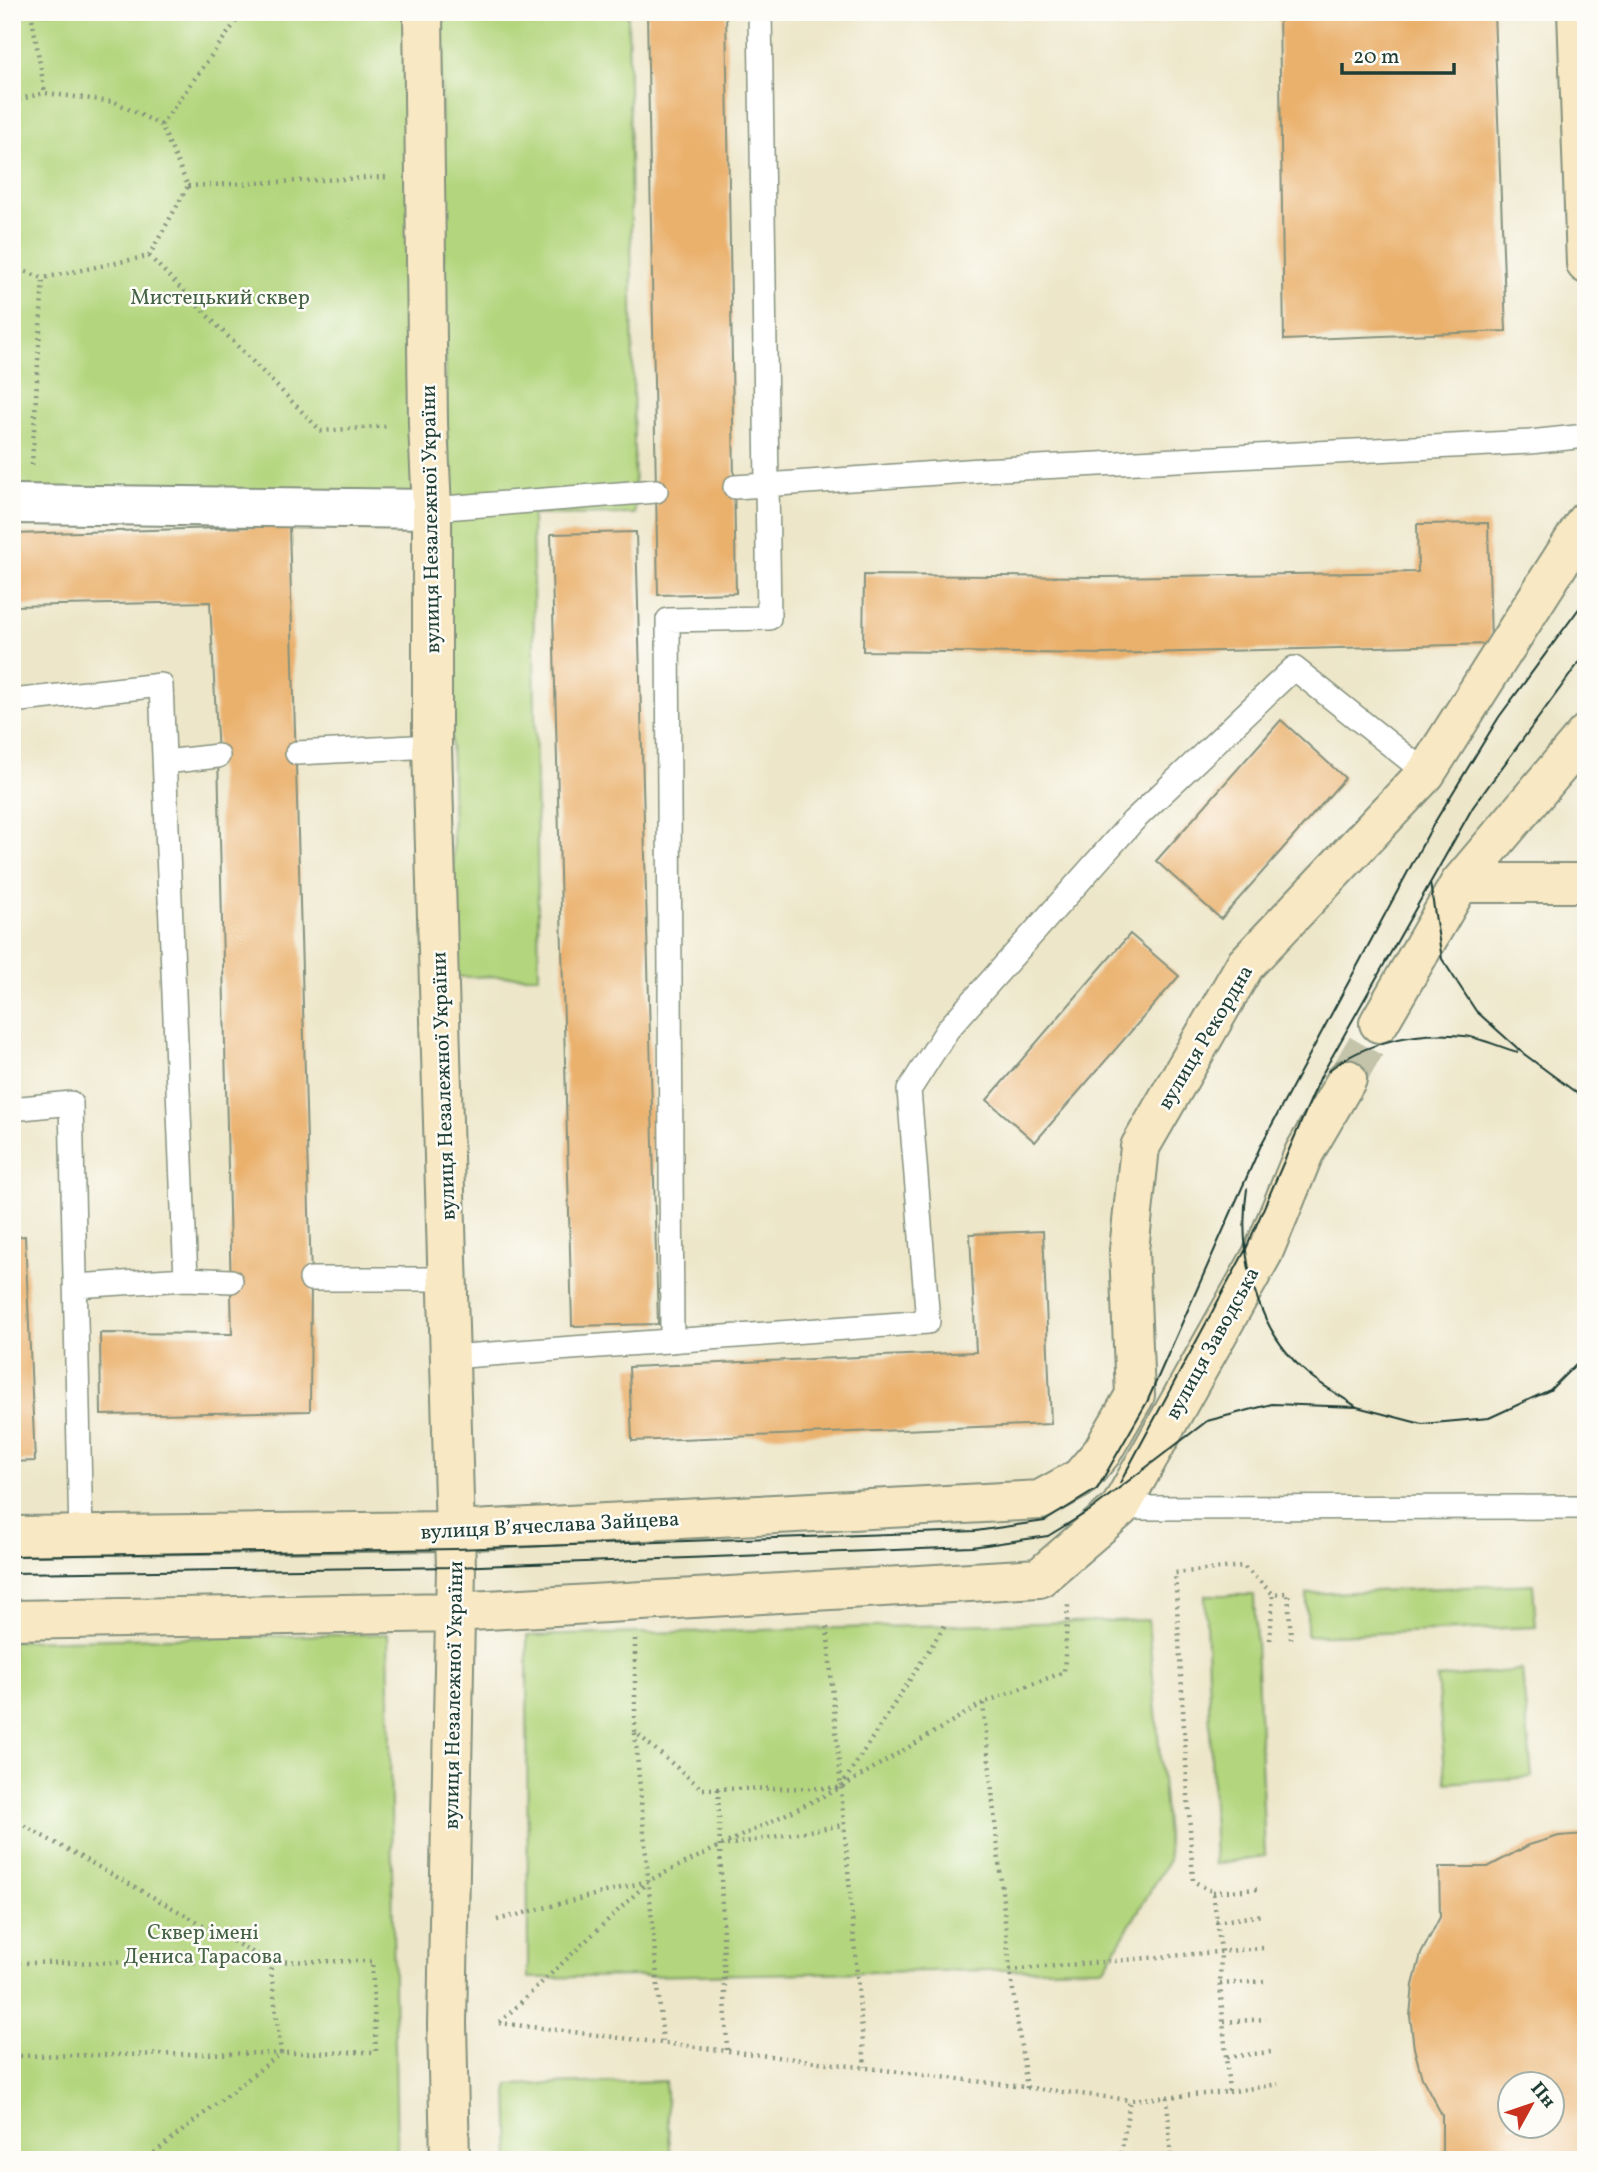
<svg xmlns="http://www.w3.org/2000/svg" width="1598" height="2172" font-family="Vollkorn,serif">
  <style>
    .green { fill: #b3d57d; stroke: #698958; stroke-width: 2 }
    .building { fill: #eab16d; fill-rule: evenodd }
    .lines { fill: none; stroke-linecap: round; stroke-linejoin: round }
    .secondary-tunnel { stroke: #c4c4ab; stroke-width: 38; stroke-dasharray: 38 19; stroke-linecap: butt }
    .lane-casing { stroke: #86927e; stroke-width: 26 }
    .street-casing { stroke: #86927e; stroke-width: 42 }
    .secondary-casing { stroke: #86927e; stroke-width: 42 }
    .path { stroke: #86927e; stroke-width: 4.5; stroke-dasharray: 2 5; stroke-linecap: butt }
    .lane { stroke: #fff; stroke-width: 23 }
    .street { stroke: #fff; stroke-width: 38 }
    .secondary { stroke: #f8e8c3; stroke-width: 38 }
    .tram { stroke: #1f3d34; stroke-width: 2 }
    .labels { text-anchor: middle; stroke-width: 5; stroke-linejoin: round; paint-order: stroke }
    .park-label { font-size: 21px; fill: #446346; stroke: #fdfcf7 }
    .street-label { font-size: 21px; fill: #1f3d34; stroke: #fdfcf7 }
  </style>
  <rect width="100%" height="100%" fill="#fdfcf7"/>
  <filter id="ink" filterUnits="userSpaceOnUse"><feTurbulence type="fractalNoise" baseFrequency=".0143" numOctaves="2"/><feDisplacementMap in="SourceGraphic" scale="14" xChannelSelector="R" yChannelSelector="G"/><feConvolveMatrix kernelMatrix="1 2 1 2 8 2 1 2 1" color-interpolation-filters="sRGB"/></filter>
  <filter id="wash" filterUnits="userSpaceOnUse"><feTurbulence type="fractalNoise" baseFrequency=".00686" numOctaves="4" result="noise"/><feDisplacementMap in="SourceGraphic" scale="28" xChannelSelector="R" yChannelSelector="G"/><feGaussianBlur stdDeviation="1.57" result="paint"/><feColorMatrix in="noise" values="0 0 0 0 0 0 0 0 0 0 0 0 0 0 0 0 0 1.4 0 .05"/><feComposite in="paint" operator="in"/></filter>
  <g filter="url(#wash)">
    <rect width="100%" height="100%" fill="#ede6c9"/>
    <path class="green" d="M12 12H423L432 509 12 505Z
      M440 12H628L635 514 532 515 539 976 455 977Z
      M1533 1584 1536 1627 1307 1636V1594Z
      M1205 1595H1254L1265 1856 1215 1864Z
      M1148 1620 1169 1860 1104 1968 528 1978 527 1636Z
      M388 1634 397 2160H12V1641Z
      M1522 1670 1532 1777 1446 1783 1437 1678Z
      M665 2081 671 2160H510L508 2085Z"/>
    <g id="blocks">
      <path class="building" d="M647 12H726L736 593 658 595Z
        M1279 12H1494L1506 331 1284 340Z
        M1488 523 1491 644 1105 654 863 651 864 575 1106 577 1418 572 1417 524Z
        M289 526 311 1279 310 1411 101 1415 100 1333 232 1334 218 756 210 602 12 606V534Z
        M636 532 658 1324 572 1326 551 534Z
        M1281 720 1345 778 1221 919 1156 861Z
        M1130 934 1179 976 1035 1142 987 1100Z
        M1043 1231 1051 1424 632 1441 629 1367 976 1352 970 1234Z
        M25 1236 35 1461 12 1462V1237Z
        M1586 1834V2160H1442V2115L1422 2078 1414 2048 1410 2016 1413 1985 1421 1954 1440 1917 1439 1867H1488L1529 1845 1559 1836ZM1510 2084H1552V2126H1510Z"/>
    </g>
  </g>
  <g filter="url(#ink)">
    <use href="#blocks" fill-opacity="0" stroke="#86927e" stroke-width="2"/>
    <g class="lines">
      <path class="secondary-tunnel" d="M1347 1079 1379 1023"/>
      <defs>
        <path id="lane" d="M735 487 981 470 1530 442 1586 436
          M432 509 656 491
          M12 701 161 685 186 1279 75 1286
          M297 753 432 746
          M165 762 218 756
          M12 1109 71 1103 81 1536
          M186 1279 231 1281
          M311 1279H449
          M672 1341 668 620 769 618 760 12
          M450 1357 928 1322 909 1090 948 1029 1133 821 1294 668 1426 773
          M1120 1508 1586 1507"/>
        <path id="street" d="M12 504 432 509"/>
        <path id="secondary" d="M423 12 428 424 432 509V746L456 1567 447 2024 450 2160
          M1577 12 1586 264
          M1460 883H1586
          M1379 1023 1460 883 1586 734
          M12 1536 454 1531 1040 1500 1080 1478 1102 1452 1135 1395 1129 1250 1140 1147 1245 965 1426 773 1586 521
          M12 1620 453 1612 1039 1578 1120 1508 1263 1253 1304 1153 1347 1079"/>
      </defs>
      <use href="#lane" class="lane-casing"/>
      <use href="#street" class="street-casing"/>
      <use href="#secondary" class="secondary-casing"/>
      <path class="path" d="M31 12 45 93
        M12 101 45 93 115 102 161 125 188 186 149 256 43 278 12 267
        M161 125 243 12
        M188 186 387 177
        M149 256 321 431 390 426
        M32 465 43 278
        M827 1627 865 2067
        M635 1639V1732L702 1789 840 1788 983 1703
        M1270 1640 1273 1594
        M635 1733 663 2043
        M718 1789 727 2051
        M12 1819 270 1962 281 2053 145 2160
        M727 1845 843 1825
        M1213 1892 1260 1889
        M497 1920 648 1881 840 1788 947 1622
        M1216 1922 1262 1915
        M12 1963 372 1961 376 2052 12 2056
        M1010 1970 1263 1948
        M1220 1984 1265 1981
        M500 2022 646 1884
        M1224 2022 1266 2019
        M499 2023 1130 2100
        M1227 2057 1271 2052
        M1027 2088 1010 1970 983 1703 1064 1672 1068 1605
        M1229 2092 1278 2084
        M1167 2097 1171 2160
        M1120 2160 1130 2100 1229 2092 1220 1984 1221 1951 1213 1892 1193 1881 1175 1573 1243 1566 1273 1594 1288 1593 1291 1639"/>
      <use href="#lane" class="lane"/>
      <use href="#street" class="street"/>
      <use href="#secondary" class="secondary"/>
      <path class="tram" d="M1430 883 1442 959 1476 1011 1524 1054 1578 1094 1586 1105
        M1328 1071C1364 1042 1418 1030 1464 1036 1481 1038 1500 1047 1517 1052
        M1247 1189C1237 1253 1256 1330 1307 1373 1322 1386 1341 1396 1357 1407
        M1120 1483 1246 1249 1321 1076 1473 807 1586 653
        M12 1556 455 1549 976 1531 1045 1521 1097 1489 1147 1402 1261 1145 1433 825 1499 717 1586 599
        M12 1573 456 1567 972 1547 1048 1536 1089 1511 1207 1421 1272 1404 1357 1407 1422 1424 1489 1418 1550 1390 1586 1354"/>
    </g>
  </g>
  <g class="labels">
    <g class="park-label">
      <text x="220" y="304">Мистецький сквер</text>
      <text x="203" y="1939">Сквер імені<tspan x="203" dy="24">Дениса Тарасова</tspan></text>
    </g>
    <g class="street-label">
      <text transform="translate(430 519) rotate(-91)" y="7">вулиця Незалежної України</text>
      <text transform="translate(1205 1037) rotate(-59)" y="7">вулиця Рекордна</text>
      <text transform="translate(443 1086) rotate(-92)" y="7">вулиця Незалежної України</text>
      <text transform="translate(1212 1343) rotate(-61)" y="7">вулиця Заводська</text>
      <text transform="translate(550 1525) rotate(-3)" y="7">вулиця Вʼячеслава Зайцева</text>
      <text transform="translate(453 1695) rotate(-89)" y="7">вулиця Незалежної України</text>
    </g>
  </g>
  <rect width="1598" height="2172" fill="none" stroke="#fdfcf7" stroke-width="42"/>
  <g transform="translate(1531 2105) rotate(50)"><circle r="33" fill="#fdfcf7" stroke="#a4b0a9" stroke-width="2"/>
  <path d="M0-5L12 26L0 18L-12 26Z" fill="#c8321e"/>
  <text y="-10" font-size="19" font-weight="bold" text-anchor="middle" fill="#1f3d34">Пн</text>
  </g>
  <path d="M1342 63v10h112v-10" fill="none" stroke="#1f3d34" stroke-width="3.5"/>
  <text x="1353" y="63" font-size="21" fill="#1f3d34" stroke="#fdfcf7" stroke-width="5" paint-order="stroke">20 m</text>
</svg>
